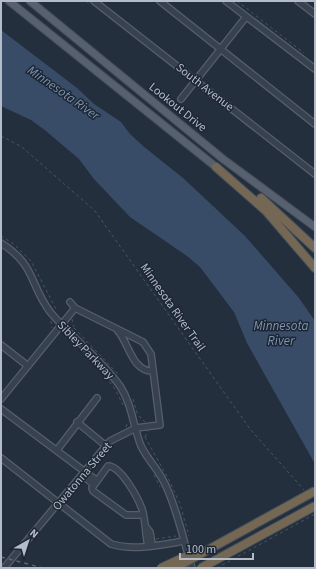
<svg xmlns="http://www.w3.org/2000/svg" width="316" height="569" font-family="'Source Sans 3',sans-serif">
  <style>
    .water { fill: #394c67 }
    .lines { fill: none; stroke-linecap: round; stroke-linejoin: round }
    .minor-casing { stroke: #565f6c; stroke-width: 8 }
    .major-casing { stroke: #414a57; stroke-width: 9 }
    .highway-casing { stroke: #434c59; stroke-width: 10 }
    .path { stroke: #44595c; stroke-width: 1; stroke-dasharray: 3 3; stroke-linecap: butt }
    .minor { stroke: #38414e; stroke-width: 5.5 }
    .major { stroke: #56606e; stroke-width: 7 }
    .highway { stroke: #746855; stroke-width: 8 }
    .rail { stroke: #5a6575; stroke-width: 1.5; stroke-dasharray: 4 4; stroke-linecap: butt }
    .highway-bridge-casing { stroke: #434c59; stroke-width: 10; stroke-linecap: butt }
    .highway-bridge { stroke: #746855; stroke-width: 8 }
    .labels { text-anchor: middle; stroke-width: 3; stroke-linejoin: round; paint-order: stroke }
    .street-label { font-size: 12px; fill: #b4bcc9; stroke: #1d2633 }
    .water-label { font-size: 13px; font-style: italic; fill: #7c92b1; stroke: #1d2633 }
  </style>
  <rect width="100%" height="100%" fill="#242f3e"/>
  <path class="water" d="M1 30 77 88 94 104 121 122 130 134 143 146 183 178 245 236 299 298 315 321V464L247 343 234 312 200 267 187 256 130 217 94 179 79 159 46 131 31 120 1 106Z"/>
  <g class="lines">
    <defs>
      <path id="minor" d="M94 1 315 174
        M160 1 315 124
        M226 1 315 69
        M298 1 315 14
        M181 99 246 17
        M1 243C37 266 29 285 51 313 73 339 100 358 120 386 132 404 133 426 141 446 147 459 159 470 165 484 178 511 183 540 192 568
        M118 331C129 343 132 372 153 371
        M1 345 28 366
        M1 399 75 308
        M1 409 96 480
        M77 422 105 445
        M57 450 97 398
        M1 458 111 544C134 551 160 545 184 541
        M82 475 93 484
        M143 515H126L93 491 92 488 108 466C121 466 138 498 142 509 146 521 145 534 148 546
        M146 527 150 532 152 545
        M4 568 110 441 136 428 160 425 151 354 143 342 75 308 70 302"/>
      <path id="major" d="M9 1 216 167
        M30 1 223 159 315 227"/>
      <path id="highway" d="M216 167 266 211 315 268
        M261 198 315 248"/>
    </defs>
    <use href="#minor" class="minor-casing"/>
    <use href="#major" class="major-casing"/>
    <use href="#highway" class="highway-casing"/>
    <path class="path" d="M86 1 90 4
      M237 1 304 53
      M1 136 22 147 95 211 250 429 304 490
      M1 236 15 245 31 261 57 311
      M72 319 74 327
      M51 321 52 328
      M74 328 119 375
      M98 369 104 375
      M106 377 115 389 124 407
      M133 399 138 416
      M139 416 145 422
      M126 427 128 421
      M145 437 170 482 180 504 189 536
      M145 437 148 431
      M154 475 160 487
      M315 516V517
      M156 539 176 536
      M217 568 315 514"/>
    <use href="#minor" class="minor"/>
    <use href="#major" class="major"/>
    <use href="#highway" class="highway"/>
    <path class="rail" d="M1 557 43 568"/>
    <defs>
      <path id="highway-bridge" d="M161 568 187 556
        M175 568 315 491
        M201 568 315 506"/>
    </defs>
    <use href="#highway-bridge" class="highway-bridge-casing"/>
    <use href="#highway-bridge" class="highway-bridge"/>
  </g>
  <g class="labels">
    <g class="street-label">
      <text transform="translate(205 87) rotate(38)" y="4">South Avenue</text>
      <text transform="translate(178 107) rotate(39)" y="4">Lookout Drive</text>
      <text transform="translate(173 307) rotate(55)" y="4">Minnesota River Trail</text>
      <text transform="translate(86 350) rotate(46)" y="4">Sibley Parkway</text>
      <text transform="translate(82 476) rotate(-50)" y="4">Owatonna Street</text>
    </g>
    <g class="water-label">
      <text transform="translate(64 92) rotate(35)" y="5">Minnesota River</text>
      <text x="281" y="330">Minnesota<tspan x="281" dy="15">River</tspan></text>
    </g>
  </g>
  <rect width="316" height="569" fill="none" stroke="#b4bcc9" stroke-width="4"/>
  <g transform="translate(28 541) rotate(39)" stroke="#1d2633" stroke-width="3" paint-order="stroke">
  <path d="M0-3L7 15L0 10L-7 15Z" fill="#b4bcc9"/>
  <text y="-6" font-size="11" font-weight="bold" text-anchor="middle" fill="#b4bcc9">N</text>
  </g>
  <path d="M180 553v6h73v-6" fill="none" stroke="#b4bcc9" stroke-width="2"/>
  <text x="186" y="553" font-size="12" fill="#b4bcc9" stroke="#1d2633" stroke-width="3" paint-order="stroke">100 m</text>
</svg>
